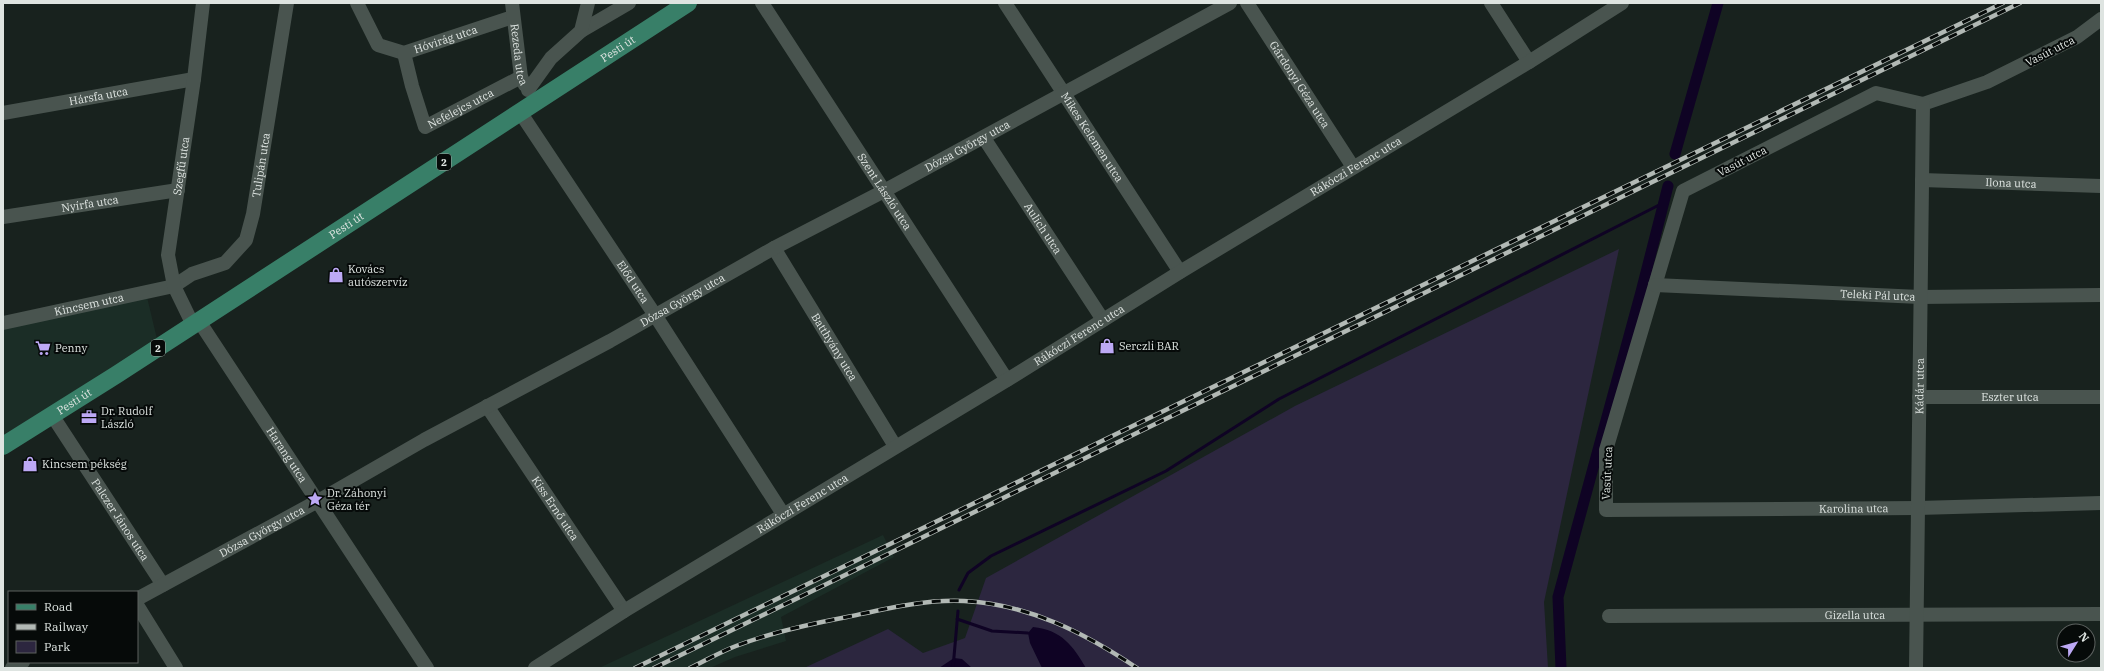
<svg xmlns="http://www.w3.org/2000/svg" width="2104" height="671" font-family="'IBM Plex Serif',serif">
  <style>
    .built { fill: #1b2d26 }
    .green { fill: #2c263f }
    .water { fill: #0f0324 }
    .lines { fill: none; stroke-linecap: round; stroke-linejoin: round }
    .stream { stroke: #0f0324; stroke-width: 3 }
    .canal { stroke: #0f0324; stroke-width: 11 }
    .minor { stroke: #49544f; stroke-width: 14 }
    .major { stroke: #387f68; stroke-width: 18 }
    .rail-casing { stroke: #b2b9b5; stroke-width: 4.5 }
    .rail { stroke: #060a09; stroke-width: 3; stroke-dasharray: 9; stroke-linecap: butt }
    .labels { text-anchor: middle; stroke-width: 4; stroke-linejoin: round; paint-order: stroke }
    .shield { fill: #060a09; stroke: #9da3a0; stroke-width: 1 }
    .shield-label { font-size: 10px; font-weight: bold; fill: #dee4e1 }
    .street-label { font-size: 11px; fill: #dee4e1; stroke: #060a09 }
    .poi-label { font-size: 11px; fill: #dee4e1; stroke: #060a09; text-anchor: start }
  </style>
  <rect width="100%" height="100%" fill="#18221e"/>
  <path class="built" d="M147 297 157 339 3 439V326Z
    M883 535 894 557 781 617 786 641 735 657 710 668H599Z"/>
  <path class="green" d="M1619 249 1544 602 1548 668H804L888 629 923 653 965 638 986 578 1295 406Z"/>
  <path class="water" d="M1033 627C1062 630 1073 646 1086 668H1042L1030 643 1028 633Z
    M954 658 962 659 972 668H939Z"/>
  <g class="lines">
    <path class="stream" d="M959 590 968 573 991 556 1166 471 1279 399 1663 203
      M957 619 992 631 1028 633
      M953 668 958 611"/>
    <path class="canal" d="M1675 154 1718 3
      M1561 668 1558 597 1641 292 1668 186"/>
    <g class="minor">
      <path id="s1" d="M357 3 378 45 404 53 513 17"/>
      <path id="s2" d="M512 3 521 77 525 85"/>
      <path id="s3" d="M762 3 1007 380"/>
      <path id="s4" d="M1005 3 1180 272"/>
      <path id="s5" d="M1247 3 1353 167"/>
      <path d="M1491 3 1529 62"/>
      <path id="s6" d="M2101 19 2077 37 1987 82 1923 104 1876 93 1683 191 1606 450V510L1918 508 2101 503"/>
      <path d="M581 31 629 3"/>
      <path id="s7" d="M404 53 412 86 425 127 521 77"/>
      <path d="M528 90 551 58 581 31 588 3"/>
      <path id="s8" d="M520 112 655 315 783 514"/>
      <path id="s9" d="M3 113 194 79"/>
      <path id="s10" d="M984 138 1103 320"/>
      <path id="s11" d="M1922 180 2101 186"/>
      <path id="s12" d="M3 217 178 190"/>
      <path id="s13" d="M774 248 895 446"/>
      <path id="s14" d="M1655 285 1920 297 2101 295"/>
      <path id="s15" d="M199 321 427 668"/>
      <path id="s16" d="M3 323 174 286 192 274 225 263 246 240 253 214 287 3"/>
      <path id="s17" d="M193 325 174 286 168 255 194 79 203 3"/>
      <path id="s18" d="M1919 397H2101"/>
      <path id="s19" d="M487 406 624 611"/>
      <path id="s20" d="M52 415 163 585"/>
      <path id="s21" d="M137 599 318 501 424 440 610 341 774 248 884 191 1230 3"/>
      <path d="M137 605 176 668"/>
      <path id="s22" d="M1609 616 2101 614"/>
      <path d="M12 668 23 662"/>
      <path id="s23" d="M535 668 624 611 1007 380 1180 272 1529 62 1622 3"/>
      <path id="s24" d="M1916 668 1923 104"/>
    </g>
    <path class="major" id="s25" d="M3 446 116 375 688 3"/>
    <defs>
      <path id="rail" d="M635 668 2003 3
        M654 668 2020 3
        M690 668C705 661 720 652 736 646 772 632 810 624 847 617 885 609 925 599 964 601 1028 604 1085 633 1137 668"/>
    </defs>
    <use href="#rail" class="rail-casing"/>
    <use href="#rail" class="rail"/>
  </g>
  <defs>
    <symbol id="shop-bare" viewBox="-9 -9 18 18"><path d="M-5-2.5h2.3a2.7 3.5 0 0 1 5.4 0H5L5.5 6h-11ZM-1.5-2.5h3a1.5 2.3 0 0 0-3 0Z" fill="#bda9f5" stroke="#060a09" stroke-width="2.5" paint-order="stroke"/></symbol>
    <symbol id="supermarket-bare" viewBox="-9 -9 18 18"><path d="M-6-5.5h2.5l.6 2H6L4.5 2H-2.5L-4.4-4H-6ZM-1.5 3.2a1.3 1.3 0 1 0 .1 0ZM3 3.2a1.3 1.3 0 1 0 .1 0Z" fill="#bda9f5" stroke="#060a09" stroke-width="2.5" paint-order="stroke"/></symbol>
    <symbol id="office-bare" viewBox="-9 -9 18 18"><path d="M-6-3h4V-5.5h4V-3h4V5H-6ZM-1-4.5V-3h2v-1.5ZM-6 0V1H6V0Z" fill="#bda9f5" stroke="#060a09" stroke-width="2.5" paint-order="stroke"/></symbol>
    <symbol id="sight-bare" viewBox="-9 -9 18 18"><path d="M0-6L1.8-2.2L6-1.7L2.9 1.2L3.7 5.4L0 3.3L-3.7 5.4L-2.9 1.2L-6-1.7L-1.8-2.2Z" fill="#bda9f5" stroke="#060a09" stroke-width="2.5" paint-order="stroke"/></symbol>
  </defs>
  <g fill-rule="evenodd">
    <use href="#shop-bare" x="325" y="264" width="22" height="22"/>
    <use href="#shop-bare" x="1096" y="335" width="22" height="22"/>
    <use href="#supermarket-bare" x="32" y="337" width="22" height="22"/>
    <use href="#office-bare" x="78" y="406" width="22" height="22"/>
    <use href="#shop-bare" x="19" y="453" width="22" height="22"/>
    <use href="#sight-bare" x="304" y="488" width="22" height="22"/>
  </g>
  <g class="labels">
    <g class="shield">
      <rect x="437" y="154" width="14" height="16" rx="3"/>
      <rect x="151" y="340" width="14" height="16" rx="3"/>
    </g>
    <g class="shield-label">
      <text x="444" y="166">2</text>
      <text x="158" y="352">2</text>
    </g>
    <g class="street-label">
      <text dy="4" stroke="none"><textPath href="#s1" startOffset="118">Hóvirág utca</textPath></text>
      <text dy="4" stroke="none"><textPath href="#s25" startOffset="732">Pesti út</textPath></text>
      <text transform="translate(2050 51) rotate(-27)" y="4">Vasút utca</text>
      <text dy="4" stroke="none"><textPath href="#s2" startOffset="52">Rezeda utca</textPath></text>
      <text dy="4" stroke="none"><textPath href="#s5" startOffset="97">Gárdonyi Géza utca</textPath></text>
      <text dy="4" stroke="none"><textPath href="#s9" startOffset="97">Hársfa utca</textPath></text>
      <text dy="4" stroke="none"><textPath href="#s7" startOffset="117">Nefelejcs utca</textPath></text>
      <text dy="4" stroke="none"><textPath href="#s4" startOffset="160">Mikes Kelemen utca</textPath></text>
      <text dy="4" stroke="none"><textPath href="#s21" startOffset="946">Dózsa György utca</textPath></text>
      <text transform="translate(1742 161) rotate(-27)" y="4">Vasút utca</text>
      <text dy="4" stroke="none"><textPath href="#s16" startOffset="339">Tulipán utca</textPath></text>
      <text dy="4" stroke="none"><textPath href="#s17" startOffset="165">Szegfű utca</textPath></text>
      <text dy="4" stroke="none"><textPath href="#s23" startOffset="962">Rákóczi Ferenc utca</textPath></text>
      <text dy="4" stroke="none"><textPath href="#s11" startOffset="89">Ilona utca</textPath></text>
      <text dy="4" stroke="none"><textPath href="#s3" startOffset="225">Szent László utca</textPath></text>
      <text dy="4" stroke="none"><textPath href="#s12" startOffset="88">Nyírfa utca</textPath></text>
      <text dy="4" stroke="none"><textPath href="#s25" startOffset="408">Pesti út</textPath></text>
      <text dy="4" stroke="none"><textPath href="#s10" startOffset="108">Aulich utca</textPath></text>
      <text dy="4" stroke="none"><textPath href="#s8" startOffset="204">Előd utca</textPath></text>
      <text dy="4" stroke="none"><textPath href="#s14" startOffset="223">Teleki Pál utca</textPath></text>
      <text dy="4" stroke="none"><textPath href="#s21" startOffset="622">Dózsa György utca</textPath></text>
      <text dy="4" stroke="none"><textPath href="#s16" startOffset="88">Kincsem utca</textPath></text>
      <text dy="4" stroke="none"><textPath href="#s23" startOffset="638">Rákóczi Ferenc utca</textPath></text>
      <text dy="4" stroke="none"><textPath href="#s13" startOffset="116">Batthyány utca</textPath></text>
      <text dy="4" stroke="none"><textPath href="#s24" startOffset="282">Kádár utca</textPath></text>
      <text dy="4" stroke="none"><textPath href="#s18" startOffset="91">Eszter utca</textPath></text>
      <text dy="4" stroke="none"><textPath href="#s25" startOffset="84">Pesti út</textPath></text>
      <text dy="4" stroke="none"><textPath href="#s15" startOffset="160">Harang utca</textPath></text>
      <text transform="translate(1607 473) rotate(-87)" y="4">Vasút utca</text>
      <text dy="4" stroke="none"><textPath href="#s23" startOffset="314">Rákóczi Ferenc utca</textPath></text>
      <text dy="4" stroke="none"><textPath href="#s6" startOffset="1041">Karolina utca</textPath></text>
      <text dy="4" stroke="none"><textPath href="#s19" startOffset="123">Kiss Ernő utca</textPath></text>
      <text dy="4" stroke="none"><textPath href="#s20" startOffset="125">Palczer János utca</textPath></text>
      <text dy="4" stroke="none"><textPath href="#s21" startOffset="142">Dózsa György utca</textPath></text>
      <text dy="4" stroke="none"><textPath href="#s22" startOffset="246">Gizella utca</textPath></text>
    </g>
    <g class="poi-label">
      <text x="348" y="273">Kovács<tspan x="348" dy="13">autószervíz</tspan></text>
      <text x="1119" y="350">Serczli BAR</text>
      <text x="55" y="352">Penny</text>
      <text x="101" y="415">Dr. Rudolf<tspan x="101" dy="13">László</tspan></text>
      <text x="42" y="468">Kincsem pékség</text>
      <text x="327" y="497">Dr. Záhonyi<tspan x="327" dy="13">Géza tér</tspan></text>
    </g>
  </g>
  <rect width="2104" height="671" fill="none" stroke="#dee4e1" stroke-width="8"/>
  <rect x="8" y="591" width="130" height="72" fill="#060a09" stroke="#5c615f"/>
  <rect x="16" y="604" width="20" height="6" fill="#387f68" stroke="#5c615f"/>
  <text x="44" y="611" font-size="12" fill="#dee4e1">Road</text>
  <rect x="16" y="624" width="20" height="6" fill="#b2b9b5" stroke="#5c615f"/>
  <text x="44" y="631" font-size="12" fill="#dee4e1">Railway</text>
  <rect x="16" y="641" width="20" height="12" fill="#2c263f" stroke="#5c615f"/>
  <text x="44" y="651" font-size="12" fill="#dee4e1">Park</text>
  <g transform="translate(2076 643) rotate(53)"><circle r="19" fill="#060a09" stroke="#5c615f"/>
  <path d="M0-3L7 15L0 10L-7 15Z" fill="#bda9f5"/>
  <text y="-6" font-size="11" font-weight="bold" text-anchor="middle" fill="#dee4e1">N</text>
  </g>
</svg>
